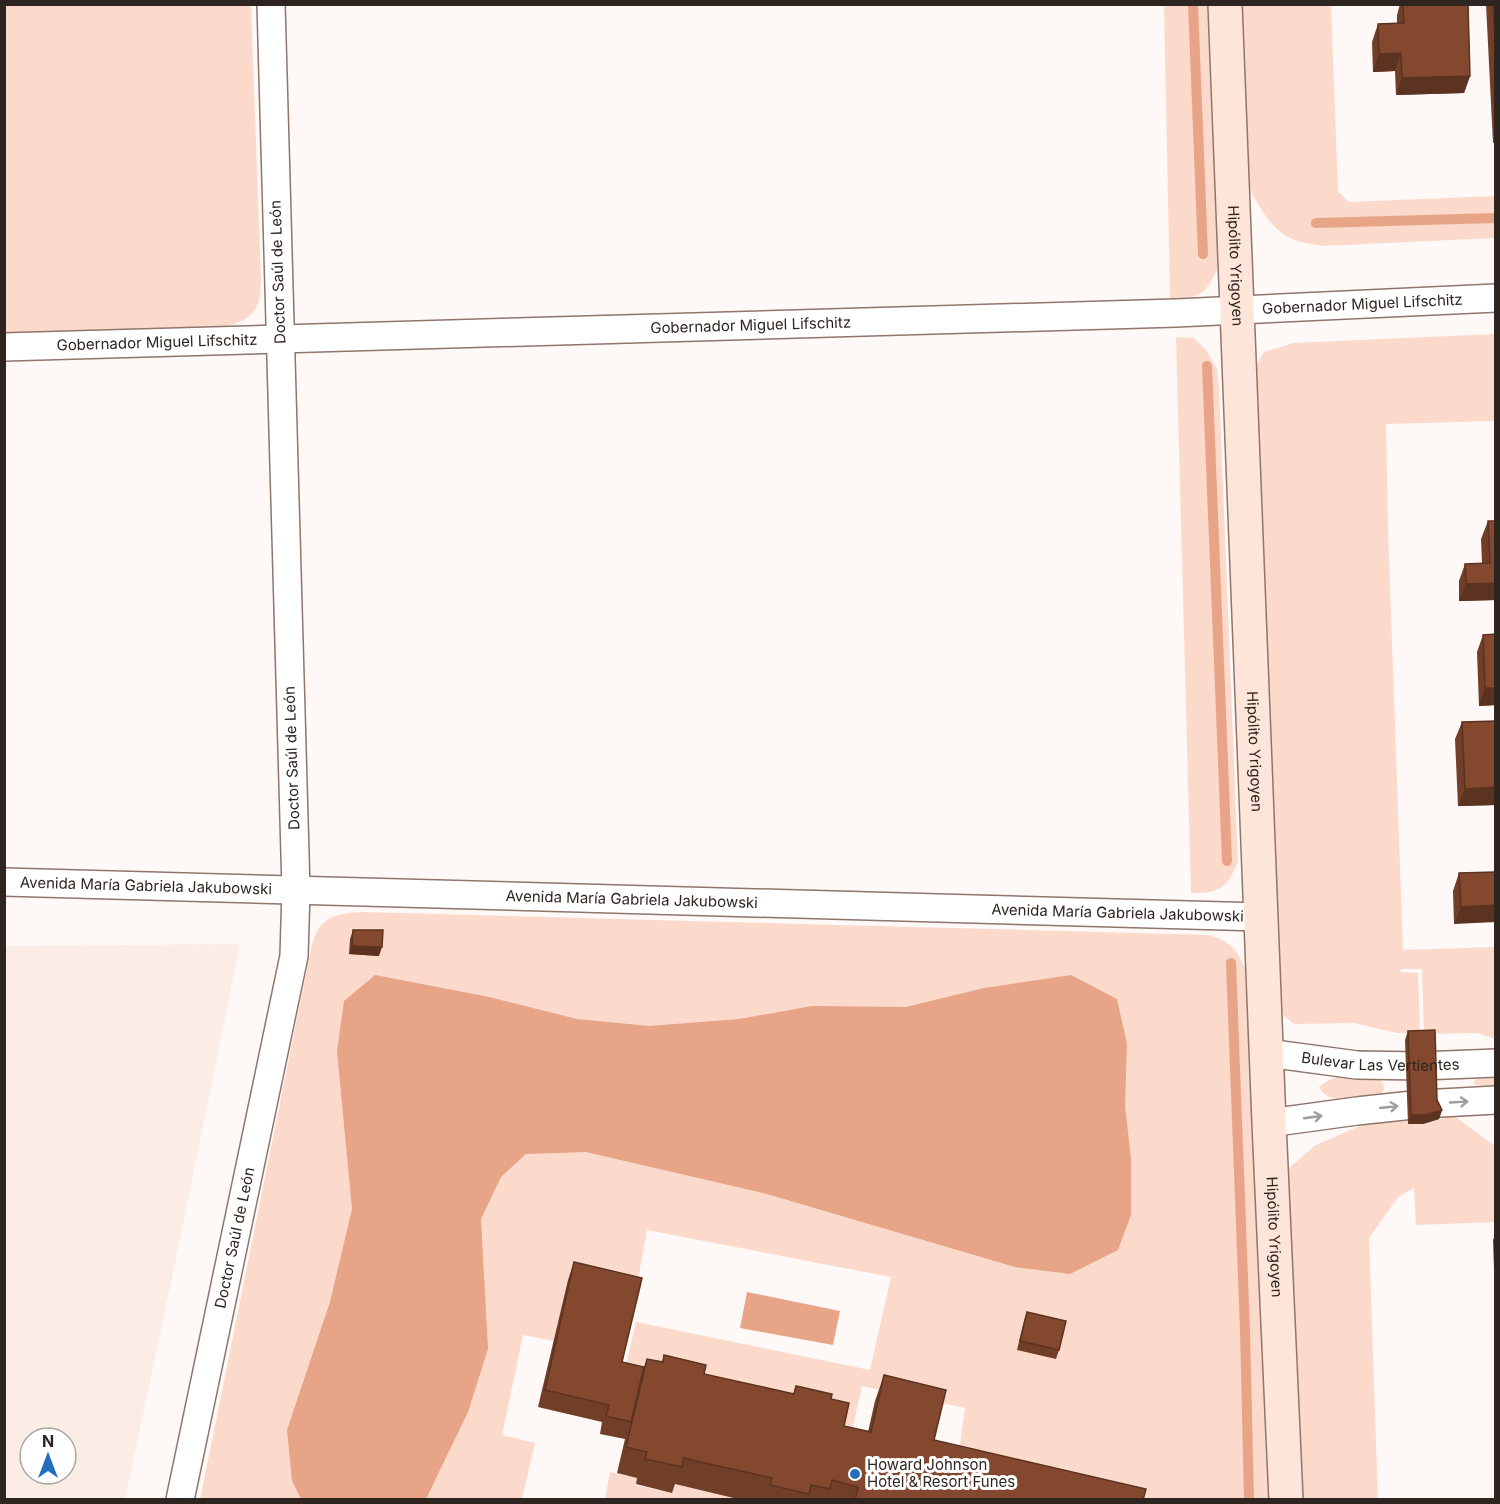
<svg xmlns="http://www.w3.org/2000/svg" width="1500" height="1504" font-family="Inter,sans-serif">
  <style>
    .built { fill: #fbece6; fill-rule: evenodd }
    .green { fill: #fbdacc }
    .water { fill: #e7a487 }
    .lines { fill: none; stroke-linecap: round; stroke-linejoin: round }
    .stream { stroke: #e7a487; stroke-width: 10 }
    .street-casing { stroke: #8f756b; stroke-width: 30 }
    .secondary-casing { stroke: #8f756b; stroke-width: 36 }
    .street { stroke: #fff; stroke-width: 27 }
    .secondary { stroke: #fee5da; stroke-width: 33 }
    .wall { fill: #713e28 }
    .shaded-wall { fill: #5c3220 }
    .building { fill: #83482e; stroke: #5c3220; stroke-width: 1.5 }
    .oneway { stroke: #a19d9b }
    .poi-dot { fill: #256ebe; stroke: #fff; stroke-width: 2 }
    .labels { text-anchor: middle; stroke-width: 6; stroke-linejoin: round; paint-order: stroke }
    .street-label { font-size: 15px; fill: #2f2520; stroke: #fff }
    .poi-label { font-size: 15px; fill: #2f2520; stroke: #fff; text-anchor: start }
  </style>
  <rect width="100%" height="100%" fill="#fef8f6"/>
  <path class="built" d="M240 944 174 1268 125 1499H5V946ZM30 1438H66V1474H30Z"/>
  <path class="green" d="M4 5H251L261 280C260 286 261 295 259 301 253 319 236 325 219 327L5 333Z
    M1164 5H1207L1218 267C1206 295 1200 298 1170 298Z
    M1240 5H1331L1338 191 1349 202 1495 196V238L1322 246C1314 244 1305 244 1298 241 1272 233 1258 206 1247 182Z
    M1495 334V421L1386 424 1388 529 1403 950 1495 947V1039L1478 1033 1424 1034 1422 969H1402L1399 972 1418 973 1420 1033H1397L1354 1023 1294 1024 1283 1015 1280 1000 1255 367 1264 352 1293 343Z
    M1176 337 1194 338 1206 350 1217 369 1219 387 1238 862C1226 889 1220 893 1191 893Z
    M361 912 1209 935C1230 942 1236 948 1245 968L1256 1176 1269 1499H1096L959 1451 965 1408 862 1386 853 1427 624 1374 636 1322 870 1370 891 1277 647 1230 635 1296 554 1341 523 1335 502 1435 535 1443 522 1499 200 1500 312 944C314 940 315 934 318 930 326 915 345 913 361 912Z
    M1356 1075 1376 1076 1383 1083 1384 1089 1380 1097C1362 1099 1329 1107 1319 1087 1333 1076 1339 1076 1356 1075Z
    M1495 1078V1087L1475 1085 1473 1082 1477 1079Z
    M1408 1112V1124H1423L1453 1115 1495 1146V1222L1416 1225 1414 1188 1398 1197 1369 1238 1378 1499H1301L1287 1170 1314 1146 1355 1128Z
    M610 1472 637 1478 636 1485 672 1493 674 1484 742 1499 605 1500Z"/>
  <path class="water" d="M375 975 489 997 577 1019 649 1026 739 1019 812 1006 906 1007 984 988 1071 975 1117 999 1127 1044 1125 1106 1131 1158V1215L1118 1250 1070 1274 1015 1267 767 1194 586 1152 526 1154 501 1177 481 1219 488 1349 468 1412 426 1499H301L292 1481 287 1430 330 1302 352 1209 337 1051 344 1001Z
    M747 1292 840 1311 833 1345 740 1328Z"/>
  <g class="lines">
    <path class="stream" d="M1193 4 1203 254
      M1316 223 1496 218
      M1207 366 1227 861
      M1231 963 1245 1330 1249 1500"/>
    <defs>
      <g id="street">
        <path id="s1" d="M4 347 1176 313 1496 298"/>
        <path id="s2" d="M4 882 1261 917"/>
        <path id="s3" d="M1267 1053 1357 1065 1421 1066 1496 1063"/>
        <path d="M1269 1123 1357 1111 1422 1104 1496 1100"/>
        <path id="s4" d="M180 1500 294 956 296 890 271 4"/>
      </g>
      <g id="secondary">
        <path id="s5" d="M1225 4 1269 1123 1286 1500"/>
      </g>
    </defs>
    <use href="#street" class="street-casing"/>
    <use href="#secondary" class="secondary-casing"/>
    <use href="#street" class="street"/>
    <use href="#secondary" class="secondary"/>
  </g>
  <path class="wall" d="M1400 4H1468L1470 76 1464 93 1396 95 1395 71 1373 72 1372 42 1378 24 1397 23V15Z
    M1486 4H1496V143H1493Z
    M1488 521H1496V600L1459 601V581L1465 564 1482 563 1481 539Z
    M1483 635 1496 705 1479 706 1477 652Z
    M1496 721V805L1458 806 1455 739 1462 722Z
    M1496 872 1454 924 1453 891 1459 873Z
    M353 930 379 956 349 954 350 939Z
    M1408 1031 1442 1110 1439 1119 1423 1124H1408L1405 1040Z
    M1496 1233V1298H1495L1493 1240Z
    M574 1262 622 1362 644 1367 647 1359 662 1362 664 1355 704 1374 793 1394 796 1386 831 1399 844 1426 868 1432 875 1401 884 1375 934 1440 1143 1500H742L675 1484 672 1493 636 1484 637 1478 617 1473 625 1439 600 1434 602 1422 538 1407 568 1280Z
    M1027 1312 1059 1350 1056 1359 1017 1350 1024 1321Z"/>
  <path class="shaded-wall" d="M1401 53 1395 71 1373 72 1379 54Z
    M1470 76 1464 93 1396 95 1402 78Z
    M1496 583V600L1459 601 1466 584Z
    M1485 688H1496V705L1479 706Z
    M1496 787V805L1458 806 1465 789Z
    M1496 905V922L1454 924 1461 907Z
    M352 946 382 947 379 956 349 954Z
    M1442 1110 1439 1119 1423 1124H1408L1411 1115Z"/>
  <path class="building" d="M1403 4H1468L1470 76 1402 78 1401 53 1379 54 1378 24 1404 23Z
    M1493 4H1496V55Z
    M1488 521H1496V583L1466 584 1465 564 1490 563Z
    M1496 634V688H1485L1483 635Z
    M1496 721V787L1465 789 1462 722Z
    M1496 872V905L1461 907 1459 873Z
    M353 930H383L382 947 352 946Z
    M1435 1030 1437 1100 1442 1110 1426 1115H1411L1408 1031Z
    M574 1262 642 1278 622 1362 644 1367 631 1422 606 1416 609 1405 545 1390Z
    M1027 1312 1066 1321 1059 1350 1020 1341Z
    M664 1355 706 1365 704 1374 794 1394 796 1386 832 1394 831 1399 849 1403 844 1426 871 1432 884 1375 946 1390 934 1440 1146 1489 1143 1500H855L858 1487 832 1480 830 1489 811 1485 809 1494 770 1485 772 1478 683 1458 682 1467 645 1459 647 1452 626 1447 647 1359 663 1362Z"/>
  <defs><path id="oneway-shaft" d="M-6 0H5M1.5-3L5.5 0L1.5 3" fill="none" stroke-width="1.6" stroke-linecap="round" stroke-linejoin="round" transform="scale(1.5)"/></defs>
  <g class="oneway">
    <use href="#oneway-shaft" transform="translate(1459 1102) rotate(-3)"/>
    <use href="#oneway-shaft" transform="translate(1389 1107) rotate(-6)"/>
    <use href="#oneway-shaft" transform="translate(1313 1117) rotate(-8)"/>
  </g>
  <circle class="poi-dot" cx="855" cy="1474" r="6"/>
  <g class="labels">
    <g class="street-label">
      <text dy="5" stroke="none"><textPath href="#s5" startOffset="262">Hipólito Yrigoyen</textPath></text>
      <text transform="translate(278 272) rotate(-92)" y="5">Doctor Saúl de León</text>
      <text dy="5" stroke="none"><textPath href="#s1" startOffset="1359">Gobernador Miguel Lifschitz</textPath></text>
      <text dy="5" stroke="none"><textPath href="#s1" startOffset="747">Gobernador Miguel Lifschitz</textPath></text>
      <text dy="5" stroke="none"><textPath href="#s1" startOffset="153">Gobernador Miguel Lifschitz</textPath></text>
      <text dy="5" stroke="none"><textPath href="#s5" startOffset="748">Hipólito Yrigoyen</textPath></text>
      <text transform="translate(292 758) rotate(-92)" y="5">Doctor Saúl de León</text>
      <text dy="5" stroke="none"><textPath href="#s2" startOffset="142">Avenida María Gabriela Jakubowski</textPath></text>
      <text dy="5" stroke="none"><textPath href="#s2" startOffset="628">Avenida María Gabriela Jakubowski</textPath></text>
      <text dy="5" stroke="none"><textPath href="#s2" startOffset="1114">Avenida María Gabriela Jakubowski</textPath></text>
      <text dy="5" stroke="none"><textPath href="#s3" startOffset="114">Bulevar Las Vertientes</textPath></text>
      <text dy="5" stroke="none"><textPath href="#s4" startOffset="268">Doctor Saúl de León</textPath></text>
      <text dy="5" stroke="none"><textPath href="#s5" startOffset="1234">Hipólito Yrigoyen</textPath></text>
    </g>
    <g class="poi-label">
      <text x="867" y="1470">Howard Johnson<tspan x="867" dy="17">Hotel &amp; Resort Funes</tspan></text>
    </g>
  </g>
  <rect width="1500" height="1504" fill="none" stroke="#2f2520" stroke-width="12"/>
  <g transform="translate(48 1456)"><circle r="28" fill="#ffffff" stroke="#aca8a6" stroke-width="1.5"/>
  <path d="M0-4.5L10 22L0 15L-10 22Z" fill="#256ebe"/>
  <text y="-9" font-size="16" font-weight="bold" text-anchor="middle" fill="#2f2520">N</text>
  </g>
</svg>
